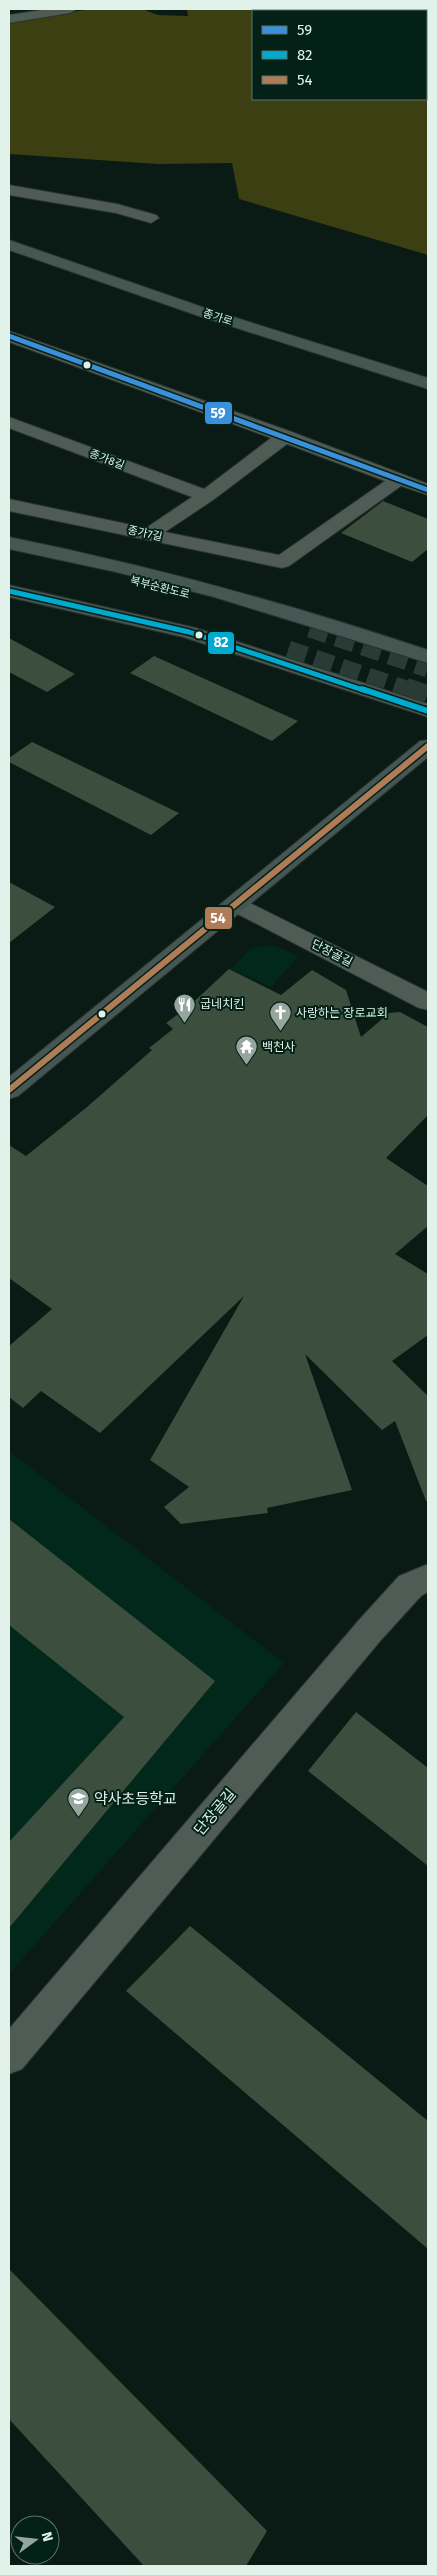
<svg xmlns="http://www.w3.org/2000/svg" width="437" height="2575" font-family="'Fira Sans','Noto Sans KR',sans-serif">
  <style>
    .built { fill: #01281b }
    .green { fill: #3c3f12; fill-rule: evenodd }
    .building { fill: #3c4e3d }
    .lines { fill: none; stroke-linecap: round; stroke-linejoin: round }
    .major-tunnel-far1 { stroke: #2a3a34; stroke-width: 19; stroke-dasharray: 19 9; stroke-linecap: butt }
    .major-tunnel { stroke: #2a3a34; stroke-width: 23; stroke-dasharray: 23 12; stroke-linecap: butt }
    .minor-casing { stroke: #29332f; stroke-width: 2 }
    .major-casing { stroke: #29332f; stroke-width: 2 }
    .minor { fill: #4f5b55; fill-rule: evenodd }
    .major { fill: #455653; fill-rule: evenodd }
    .bus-1-casing { stroke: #032116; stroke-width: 8 }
    .bus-2-far1-casing { stroke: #032116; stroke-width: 8 }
    .bus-2-casing { stroke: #032116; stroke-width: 9 }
    .bus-3-casing { stroke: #032116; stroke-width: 9 }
    .bus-1 { stroke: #3a90db; stroke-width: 5 }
    .bus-2-far1 { stroke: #00a9ce; stroke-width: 5 }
    .bus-2 { stroke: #00a9ce; stroke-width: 6 }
    .bus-3 { stroke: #b07c57; stroke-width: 6 }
    .bus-dot { fill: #e1f2ea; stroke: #032116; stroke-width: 2 }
    .labels { text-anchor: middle; stroke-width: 4; stroke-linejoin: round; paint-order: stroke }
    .far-street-label { font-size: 11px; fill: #e1f2ea; stroke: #032116 }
    .street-label { font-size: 12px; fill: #e1f2ea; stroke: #032116 }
    .poi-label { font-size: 12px; fill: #e1f2ea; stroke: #032116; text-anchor: start }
    .near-poi-label { font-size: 15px; fill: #e1f2ea; stroke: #032116; text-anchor: start }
    .near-street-label { font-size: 15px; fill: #e1f2ea; stroke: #032116 }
    .line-badge { stroke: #032116; stroke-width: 2 }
    .badge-label { font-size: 14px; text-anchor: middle; font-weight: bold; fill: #fff }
  </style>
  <rect width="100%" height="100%" fill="#0a1a14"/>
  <path class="built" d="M273 945 299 956 271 987 231 969 251 948Z
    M9 1451 284 1663 9 1974Z"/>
  <path class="green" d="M91 9H142L158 15 188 16 187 9H428V255L239 199 232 163 158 164 9 154V24L27 19ZM253 11H426V99H253Z"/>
  <path class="building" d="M383 501 428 519V549L412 562 341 533Z
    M9 638 75 674 47 692 9 672Z
    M154 656 298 721 272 741 130 673Z
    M32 742 179 813 151 835 9 762V758Z
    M9 882 55 907 9 943Z
    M229 969 281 995 312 970 346 990 361 1037 389 1013 400 1012 428 1027V1115L386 1158 428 1186V1226L395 1254 428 1274V1335L392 1361 428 1396V1501H426L395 1421 382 1430 305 1354 352 1490 267 1508 268 1513 181 1524 164 1507 189 1487 150 1460 244 1296 100 1433 41 1391 23 1408 9 1397V1346L52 1309 9 1278V1145L26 1156 87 1107 152 1050 149 1048 173 1029 166 1023 188 1007Z
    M9 1519 215 1681 9 1928V1842L124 1717 9 1625Z
    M356 1712 428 1768V1866L308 1771Z
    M190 1926 428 2121V2249L126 1991Z
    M9 2269 267 2531 246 2566H144L9 2419Z"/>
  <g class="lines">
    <path class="major-tunnel-far1" d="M310 628 428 668
      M288 650 409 691"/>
    <path class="major-tunnel" d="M405 689 428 697"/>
    <defs>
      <path id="minor" d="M48 9H77L70 13 9 23V15Z
        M9 185 117 204 156 215 159 218 151 223 116 213 9 195Z
        M9 331 292 432 428 484V495L401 486 289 566 282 568 9 511V499L146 528 192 497 9 428V417L204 489 271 438 9 342ZM287 444 385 481 279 555 165 532 213 500Z
        M236 896 428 992V1010L419 1008 228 909 224 904 228 899Z
        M428 1564V1592L421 1596 381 1640 22 2069 9 2074V2029L359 1620 399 1576Z"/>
      <path id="major" d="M9 240 208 309 428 378V389L196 315 9 250Z
        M9 537C151 566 291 604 428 650V663L214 597 116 572 9 549Z
        M9 585 196 628 428 704V717L183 637 9 597Z
        M428 740V757L18 1096 9 1099V1077L420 741Z"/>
    </defs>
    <use href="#minor" class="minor-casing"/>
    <use href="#major" class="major-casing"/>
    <use href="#minor" class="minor"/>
    <use href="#major" class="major"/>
    <defs>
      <path id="bus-1" d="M9 336 428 490"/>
      <path id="bus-2-far1" d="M9 591 189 632 366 691"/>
      <path id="bus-2" d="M362 689 428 711"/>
      <path id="bus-3" d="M9 1090 428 746"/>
    </defs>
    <use href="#bus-1" class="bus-1-casing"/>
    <use href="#bus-2-far1" class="bus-2-far1-casing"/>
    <use href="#bus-2" class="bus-2-casing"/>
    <use href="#bus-3" class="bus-3-casing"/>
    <use href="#bus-1" class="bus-1"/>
    <use href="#bus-2-far1" class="bus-2-far1"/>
    <use href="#bus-2" class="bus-2"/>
    <use href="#bus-3" class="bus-3"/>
  </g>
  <defs>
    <symbol id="restaurant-pin" viewBox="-11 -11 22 30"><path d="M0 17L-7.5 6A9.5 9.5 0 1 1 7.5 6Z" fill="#96a69f" stroke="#032116"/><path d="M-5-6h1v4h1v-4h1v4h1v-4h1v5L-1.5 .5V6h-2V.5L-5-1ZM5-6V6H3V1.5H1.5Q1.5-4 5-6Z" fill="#fff"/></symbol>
    <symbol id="church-pin" viewBox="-11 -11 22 30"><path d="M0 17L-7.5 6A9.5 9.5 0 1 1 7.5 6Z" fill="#96a69f" stroke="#032116"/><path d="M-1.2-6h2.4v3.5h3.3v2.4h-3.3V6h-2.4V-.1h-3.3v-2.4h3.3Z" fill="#fff"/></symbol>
    <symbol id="temple-pin" viewBox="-11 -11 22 30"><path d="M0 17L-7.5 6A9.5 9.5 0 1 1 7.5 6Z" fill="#96a69f" stroke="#032116"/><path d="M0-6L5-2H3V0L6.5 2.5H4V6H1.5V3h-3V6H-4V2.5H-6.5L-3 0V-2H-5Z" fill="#fff"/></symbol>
    <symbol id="school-pin" viewBox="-11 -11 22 30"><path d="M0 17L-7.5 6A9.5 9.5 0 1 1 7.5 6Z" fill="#96a69f" stroke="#032116"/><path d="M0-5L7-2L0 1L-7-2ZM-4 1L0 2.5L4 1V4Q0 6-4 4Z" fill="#fff"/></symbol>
  </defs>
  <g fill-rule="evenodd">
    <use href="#restaurant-pin" x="172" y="992" width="25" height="34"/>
    <use href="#church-pin" x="268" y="1000" width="25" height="34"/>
    <use href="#temple-pin" x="234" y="1034" width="25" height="34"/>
    <use href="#school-pin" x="66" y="1786" width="25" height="34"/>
  </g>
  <g class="bus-dot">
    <circle cx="87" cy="365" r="4.5"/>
    <circle cx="199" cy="635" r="4.5"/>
    <circle cx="102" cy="1014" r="4.5"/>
  </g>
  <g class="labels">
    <g class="far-street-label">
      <text transform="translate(218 317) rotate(18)" y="4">종가로</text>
      <text transform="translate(107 459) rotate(21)" y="4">종가8길</text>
      <text transform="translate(145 533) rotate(12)" y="4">종가7길</text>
      <text transform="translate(160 587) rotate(14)" y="4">북부순환도로</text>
    </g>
    <g class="street-label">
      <text transform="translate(332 953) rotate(27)" y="4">단장골길</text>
    </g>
    <g class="poi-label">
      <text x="200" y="1008">굽네치킨</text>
      <text x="296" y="1017">사랑하는 장로교회</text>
      <text x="262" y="1051">백천사</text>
    </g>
    <g class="near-poi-label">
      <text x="94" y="1804">약사초등학교</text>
    </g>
    <g class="near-street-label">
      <text transform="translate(215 1812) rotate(-50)" y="5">단장골길</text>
    </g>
  </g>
  <g class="line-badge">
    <rect x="204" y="401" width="29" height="24" rx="5" fill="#3a90db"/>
    <rect x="207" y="631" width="28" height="24" rx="5" fill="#00a9ce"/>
    <rect x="204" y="906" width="29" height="24" rx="5" fill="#b07c57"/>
  </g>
  <g class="badge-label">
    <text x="218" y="418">59</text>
    <text x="221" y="647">82</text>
    <text x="218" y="923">54</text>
  </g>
  <rect width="437" height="2575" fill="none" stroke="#e1f2ea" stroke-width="20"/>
  <rect x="252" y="10" width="175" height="90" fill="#032116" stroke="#5c756b"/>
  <rect x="262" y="26" width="25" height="8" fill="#3a90db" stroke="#5c756b"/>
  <text x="297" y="35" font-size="15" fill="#e1f2ea">59</text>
  <rect x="262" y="51" width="25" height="8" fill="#00a9ce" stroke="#5c756b"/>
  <text x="297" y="60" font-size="15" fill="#e1f2ea">82</text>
  <rect x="262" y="76" width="25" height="8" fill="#b07c57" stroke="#5c756b"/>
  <text x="297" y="85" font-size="15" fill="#e1f2ea">54</text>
  <g transform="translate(35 2540) rotate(75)"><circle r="24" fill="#032116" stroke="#5c756b"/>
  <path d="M0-4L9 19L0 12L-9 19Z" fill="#96a69f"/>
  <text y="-8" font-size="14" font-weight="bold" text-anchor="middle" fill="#e1f2ea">N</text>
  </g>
</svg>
